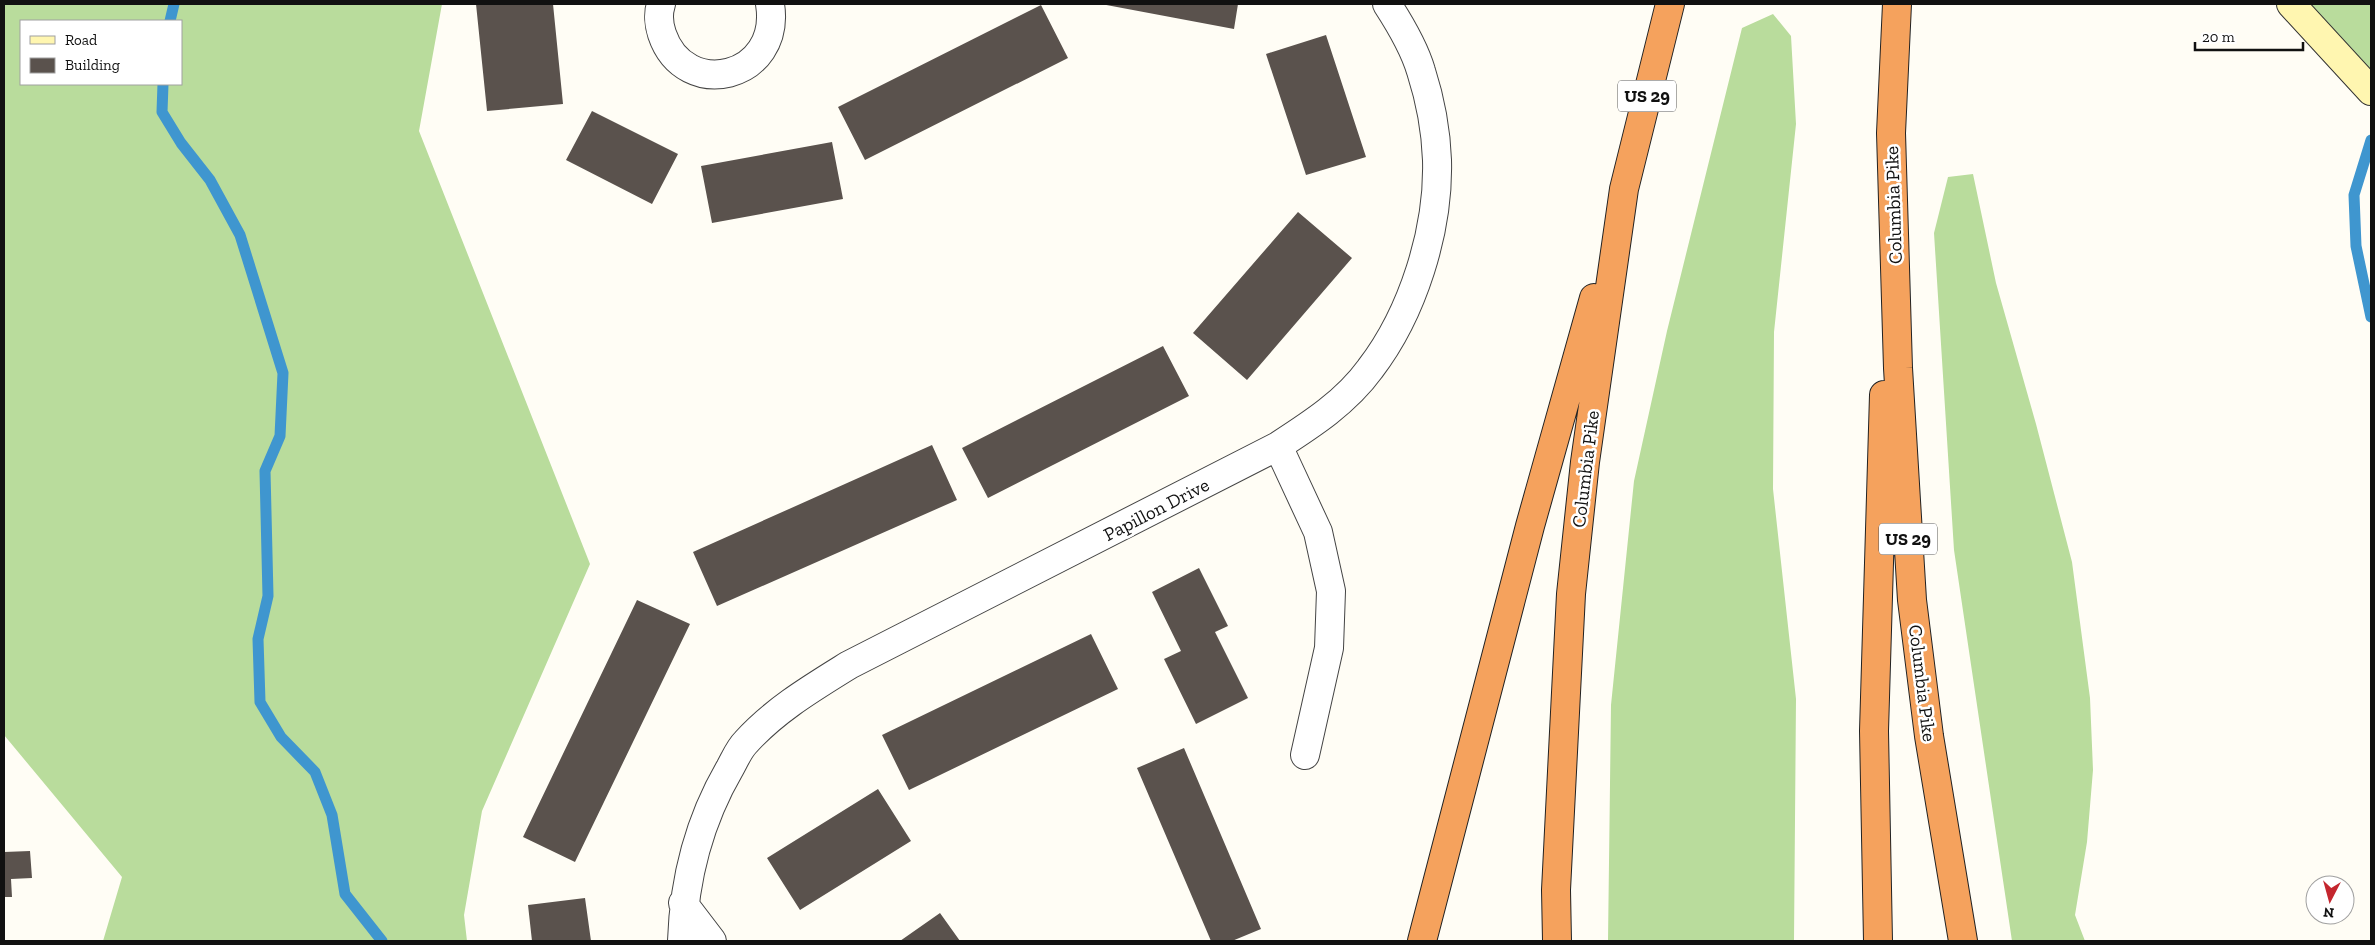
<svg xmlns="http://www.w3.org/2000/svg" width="2375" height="945" font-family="'Zilla Slab',serif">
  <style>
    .forest { fill: #b9dc9c; fill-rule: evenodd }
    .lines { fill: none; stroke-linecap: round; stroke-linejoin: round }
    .stream { stroke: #3f96cf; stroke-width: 11 }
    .building { fill: #5a524d }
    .minor-casing { stroke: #444; stroke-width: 30 }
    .secondary-casing { stroke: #333; stroke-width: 30 }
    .motorway-casing { stroke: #222; stroke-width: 30 }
    .minor { stroke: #fff; stroke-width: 28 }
    .secondary { stroke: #fff6b0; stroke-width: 28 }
    .motorway { stroke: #f5a25d; stroke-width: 28 }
    .labels { text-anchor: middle; stroke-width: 5; stroke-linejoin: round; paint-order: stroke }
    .shield { fill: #fff; stroke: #585858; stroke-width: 1 }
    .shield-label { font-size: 18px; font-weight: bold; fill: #111 }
    .street-label { font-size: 19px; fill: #111; stroke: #fff }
  </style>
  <rect width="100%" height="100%" fill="#fffdf5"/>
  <path class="forest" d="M4 4H442L419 131 590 564 482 811 464 915 467 941H103L122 877 4 735ZM21 21H181V84H21Z
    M2291 4H2371V91Z
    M1773 14 1791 36 1796 124 1774 332 1773 489 1796 699 1794 941H1608L1611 705 1634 481 1667 331 1742 28Z
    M1973 174 1996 283 2036 424 2072 562 2090 698 2093 770 2087 842 2075 915 2085 941H2012L1954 550 1934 233 1948 177Z"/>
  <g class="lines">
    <path class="stream" d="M170 21 174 4
      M163 84 162 112 181 143 210 180 240 235 283 373 280 436 265 471 268 596 258 639 260 702 281 737 315 772 332 815 345 894 382 941
      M2371 140 2354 195 2356 246 2371 317"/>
  </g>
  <path class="building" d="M476 4H553L563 104 487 111Z
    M1101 4H1238L1234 29Z
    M1041 5 1068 58 865 160 838 107Z
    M1326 35 1366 157 1306 175 1266 54Z
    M592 111 678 154 652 204 566 160Z
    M832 142 843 199 712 223 701 166Z
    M1298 212 1352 258 1247 380 1193 333Z
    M1163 346 1189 396 988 498 962 448Z
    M932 445 957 500 717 606 693 552Z
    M1199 568 1228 626 1215 632 1248 698 1196 724 1164 659 1181 651 1152 592Z
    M637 600 690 624 575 862 523 837Z
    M1091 634 1118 689 909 790 882 735Z
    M1184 748 1261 929 1232 941H1211L1137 768Z
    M878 789 911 841 800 910 767 858Z
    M30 851 32 878 11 879 12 897H4V852Z
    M585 898 591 941H532L528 905Z
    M940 913 960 941H900Z"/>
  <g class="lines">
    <defs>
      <path id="minor" d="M661 4C658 13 659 25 662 34 685 102 782 79 770 4
        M1278 446 1318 532 1331 591 1329 648 1305 755
        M683 903 712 941
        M682 941C684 880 699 821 730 768 735 759 739 749 746 742 775 710 812 688 849 665L1278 446C1312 424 1346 402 1370 369 1413 313 1439 230 1437 160 1436 131 1430 99 1421 71 1414 47 1400 24 1387 4"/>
      <path id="secondary" d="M2291 4 2371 91"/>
      <path id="motorway" d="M1897 4 1891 133 1898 368 1912 600 1929 736 1963 941
        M1422 941 1530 526 1594 298
        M1557 941 1556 890 1571 594 1585 462 1624 189 1670 4
        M1878 941 1874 731 1884 395"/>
    </defs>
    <use href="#minor" class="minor-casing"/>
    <use href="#secondary" class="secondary-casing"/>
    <use href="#motorway" class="motorway-casing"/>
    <use href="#minor" class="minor"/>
    <use href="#secondary" class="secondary"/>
    <use href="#motorway" class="motorway"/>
  </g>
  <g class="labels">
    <g class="shield">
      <rect x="1618" y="80.5" width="58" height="31" rx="4"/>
      <rect x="1879" y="523.5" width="58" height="31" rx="4"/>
    </g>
    <g class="shield-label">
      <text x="1647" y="102">US 29</text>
      <text x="1908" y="545">US 29</text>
    </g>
    <g class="street-label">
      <text transform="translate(1893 205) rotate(-92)" y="7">Columbia Pike</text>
      <text transform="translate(1585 469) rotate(-83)" y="7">Columbia Pike</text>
      <text transform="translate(1156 509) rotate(-27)" y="7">Papillon Drive</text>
      <text transform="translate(1923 683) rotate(83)" y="7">Columbia Pike</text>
    </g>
  </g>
  <rect width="2375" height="945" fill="none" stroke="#111111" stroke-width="10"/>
  <rect x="20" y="20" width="162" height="65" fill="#ffffff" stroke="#a0a0a0"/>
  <rect x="30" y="36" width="25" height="8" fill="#fff6b0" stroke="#a0a0a0"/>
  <text x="65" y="45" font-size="15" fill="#111111">Road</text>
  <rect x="30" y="58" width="25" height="15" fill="#5a524d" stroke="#a0a0a0"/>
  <text x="65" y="70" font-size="15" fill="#111111">Building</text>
  <g transform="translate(2330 900) rotate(186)"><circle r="24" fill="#ffffff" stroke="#a0a0a0"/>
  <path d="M0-4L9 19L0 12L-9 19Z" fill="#c4262e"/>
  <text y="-8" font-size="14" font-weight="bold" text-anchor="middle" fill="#111111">N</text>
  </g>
  <path d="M2195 42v8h108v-8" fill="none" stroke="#111111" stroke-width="2.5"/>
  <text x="2202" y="42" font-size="15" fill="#111111" stroke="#ffffff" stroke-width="4" paint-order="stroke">20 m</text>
</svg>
